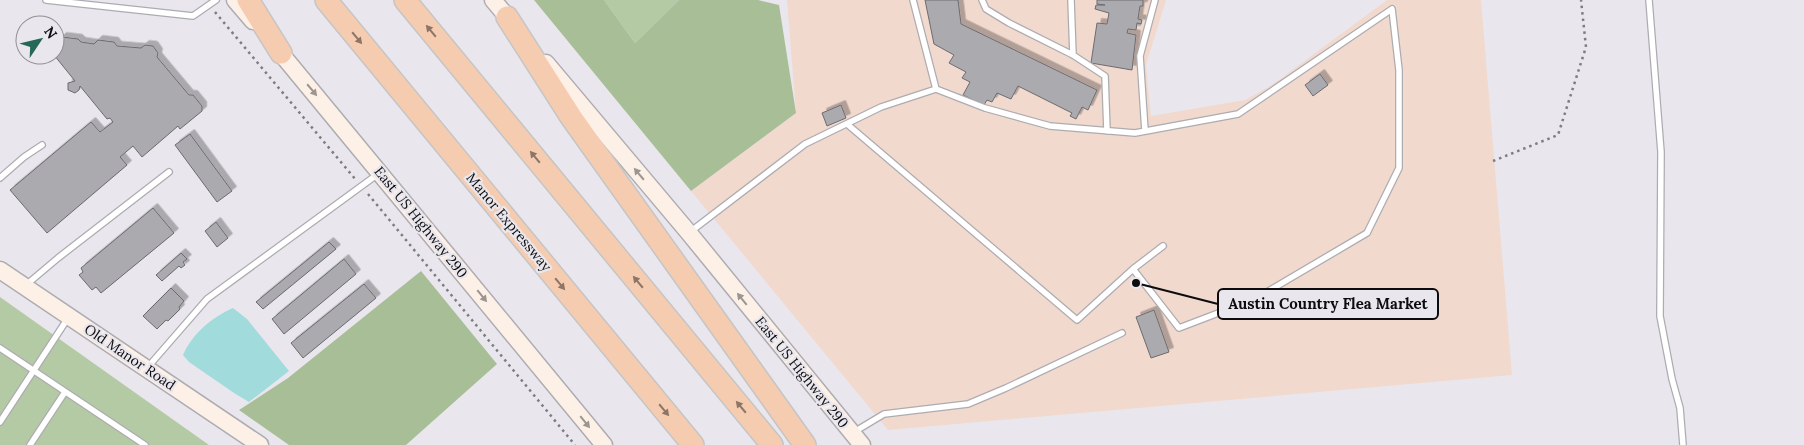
<svg xmlns="http://www.w3.org/2000/svg" width="1804" height="445" font-family="Lora,serif">
  <style>
    .commercial { fill: #f1d9ce }
    .green { fill: #b4caa4 }
    .forest { fill: #a7be97 }
    .water { fill: #a1dbdc }
    .building { fill: #abaaaf; stroke: #6c6b70; filter: url(#shadow) }
    .lines { fill: none; stroke-linecap: round; stroke-linejoin: round }
    .lane-casing { stroke: #adacb1; stroke-width: 8 }
    .secondary-casing { stroke: #adacb1; stroke-width: 19 }
    .highway-casing { stroke: #c5c5c5; stroke-width: 24 }
    .path { stroke: #7d7c80; stroke-width: 2.5; stroke-dasharray: 2.5 4; stroke-linecap: butt }
    .lane { stroke: #fff; stroke-width: 5.5 }
    .secondary { stroke: #fcf0e7; stroke-width: 16 }
    .highway { stroke: #f6ccb0; stroke-width: 21 }
    .oneway { fill: #8d7667 }
    .oneway2 { fill: #9c9590 }
    .labels { text-anchor: middle; stroke-width: 4.5; stroke-linejoin: round; paint-order: stroke }
    .street-label { font-size: 14px; fill: #0c0c0e; stroke: #e9e7ed }
    .leader { fill: none; stroke: #0c0c0e; stroke-width: 2 }
    .callout-dot { fill: #0c0c0e; stroke: #e9e7ed; stroke-width: 2 }
    .callout { fill: #e9e7ed; stroke: #0c0c0e; stroke-width: 2 }
    .callout-label { font-size: 15px; text-anchor: middle; font-weight: bold; fill: #0c0c0e }
  </style>
  <defs>
    <filter id="shadow"><feDropShadow dx="4.5" dy="-4.5" stdDeviation="0" flood-color="#0004"/></filter>
  </defs>
  <rect width="100%" height="100%" fill="#e9e7ed"/>
  <path class="commercial" d="M787 0H1166L1146 65 1151 116 1245 100 1272 85 1387 0H1481L1512 375 888 430 691 191 796 113Z"/>
  <path class="green" d="M604 0H679L635 43Z
    M0 297 209 445H0Z"/>
  <path class="forest" d="M534 0H604L635 43 679 0H758L779 5 796 113 691 191Z
    M421 271 497 364 406 445H289L239 410 288 378Z"/>
  <path class="water" d="M233 308 247 319 289 371 249 402 234 393 189 362 183 355C192 334 212 317 233 308Z"/>
  <path class="building" d="M925 0H958L961 24 1097 90 1088 110 1082 107 1076 119 1070 116 1072 113 1018 86 1011 99 997 93 992 102 987 100 984 105 963 95 970 82 962 78 966 72 949 63 954 55 934 44Z
    M1097 0H1143V6H1140L1138 19 1142 20 1141 24 1137 23 1136 30 1128 29 1127 33 1136 35 1132 70 1091 63 1097 23 1107 24 1109 13 1095 9 1096 5H1105L1097 4Z
    M62 37 78 39 81 42 94 44 98 40 114 42 117 46 141 48 145 45 153 46 158 53 157 57 189 95H193L202 106V111L180 129 178 126 142 157 133 146 120 157 127 165 47 233 10 190 91 122 100 132 113 122 110 118 107 119 80 86 79 90 75 93 68 90V83L75 81 54 55H55V40H59Z
    M1320 74 1328 85 1313 96 1305 85Z
    M841 105 846 118 827 126 822 113Z
    M190 134 232 191 217 202 175 145Z
    M153 208 174 233 101 293 96 287 92 290 79 275 83 272 81 268Z
    M216 222 228 238 217 247 205 231Z
    M329 242 336 249 263 309 256 302Z
    M181 253 187 259 183 262 185 265 181 268 179 266 162 281 156 275Z
    M344 259 356 274 284 334 272 319Z
    M364 284 376 298 303 358 291 343Z
    M171 288 184 301 179 307 180 309 168 321 166 320 157 329 143 316Z
    M1154 310 1169 352 1151 358 1136 317Z"/>
  <g class="lines">
    <defs>
      <path id="lane" d="M46 0 193 16 216 0
        M913 0 936 89
        M982 0 986 9 1009 23 1073 55 1105 76 1107 131
        M1071 0 1073 55
        M1649 0 1661 152 1660 316 1672 379 1680 408 1683 445
        M847 124 1077 320 1133 269 1163 246
        M1145 131 1140 56 1155 0
        M0 178 24 157 42 145
        M690 232 805 144 881 107 936 89 985 108 1050 126 1135 133 1238 114 1392 9 1399 70V168L1367 233 1255 299 1179 328 1133 269
        M26 285 58 258 169 172
        M0 348 145 445
        M147 368 207 299 378 174
        M0 422 68 318
        M854 432 884 414 968 404 1006 388 1122 333
        M30 445 65 392"/>
      <path id="secondary" d="M235 0 253 21
        M493 0 514 25
        M274 45 604 445
        M546 63 689 233 862 445
        M0 270 260 445"/>
      <path id="highway" d="M248 0 281 53
        M326 0 693 445
        M405 0 772 445
        M507 17 571 117 805 445"/>
    </defs>
    <use href="#lane" class="lane-casing"/>
    <use href="#secondary" class="secondary-casing"/>
    <use href="#highway" class="highway-casing"/>
    <path class="path" d="M215 12 356 180
      M1493 161 1558 135 1586 47 1581 0
      M368 194 575 445"/>
    <use href="#lane" class="lane"/>
    <use href="#secondary" class="secondary"/>
    <use href="#highway" class="highway"/>
  </g>
  <defs><path id="oneway-solid" d="M-6-.8H1V-3.2L6.5 0L1 3.2V.8H-6Z" transform="scale(1.25)"/></defs>
  <g class="oneway">
    <use href="#oneway-solid" transform="translate(431 31) rotate(-130)"/>
    <use href="#oneway-solid" transform="translate(357 38) rotate(50)"/>
    <use href="#oneway-solid" transform="translate(535 157) rotate(-130)"/>
    <use href="#oneway-solid" transform="translate(638 282) rotate(-130)"/>
    <use href="#oneway-solid" transform="translate(560 284) rotate(50)"/>
    <use href="#oneway-solid" transform="translate(741 407) rotate(-130)"/>
    <use href="#oneway-solid" transform="translate(664 410) rotate(50)"/>
  </g>
  <g class="oneway2">
    <use href="#oneway-solid" transform="translate(312 90) rotate(50)"/>
    <use href="#oneway-solid" transform="translate(639 174) rotate(-130)"/>
    <use href="#oneway-solid" transform="translate(482 296) rotate(51)"/>
    <use href="#oneway-solid" transform="translate(742 299) rotate(-129)"/>
    <use href="#oneway-solid" transform="translate(585 422) rotate(51)"/>
  </g>
  <g class="labels">
    <g class="street-label">
      <text transform="translate(421 222) rotate(51)" y="5">East US Highway 290</text>
      <text transform="translate(509 222) rotate(50)" y="5">Manor Expressway</text>
      <text transform="translate(130 357) rotate(34)" y="5">Old Manor Road</text>
      <text transform="translate(802 372) rotate(51)" y="5">East US Highway 290</text>
    </g>
  </g>
  <path class="leader" d="M1136 283L1218 304"/>
  <circle class="callout-dot" cx="1136" cy="283" r="5"/>
  <rect class="callout" x="1218" y="289" width="220" height="30" rx="5"/>
  <g class="callout-label">
    <text x="1328" y="309">Austin Country Flea Market</text>
  </g>
  <g transform="translate(40 40) rotate(55)"><circle r="24" fill="#e9e7ed" stroke="#918f94"/>
  <path d="M0-4L9 19L0 12L-9 19Z" fill="#266857"/>
  <text y="-8" font-size="14" font-weight="bold" text-anchor="middle" fill="#0c0c0e">N</text>
  </g>
</svg>
